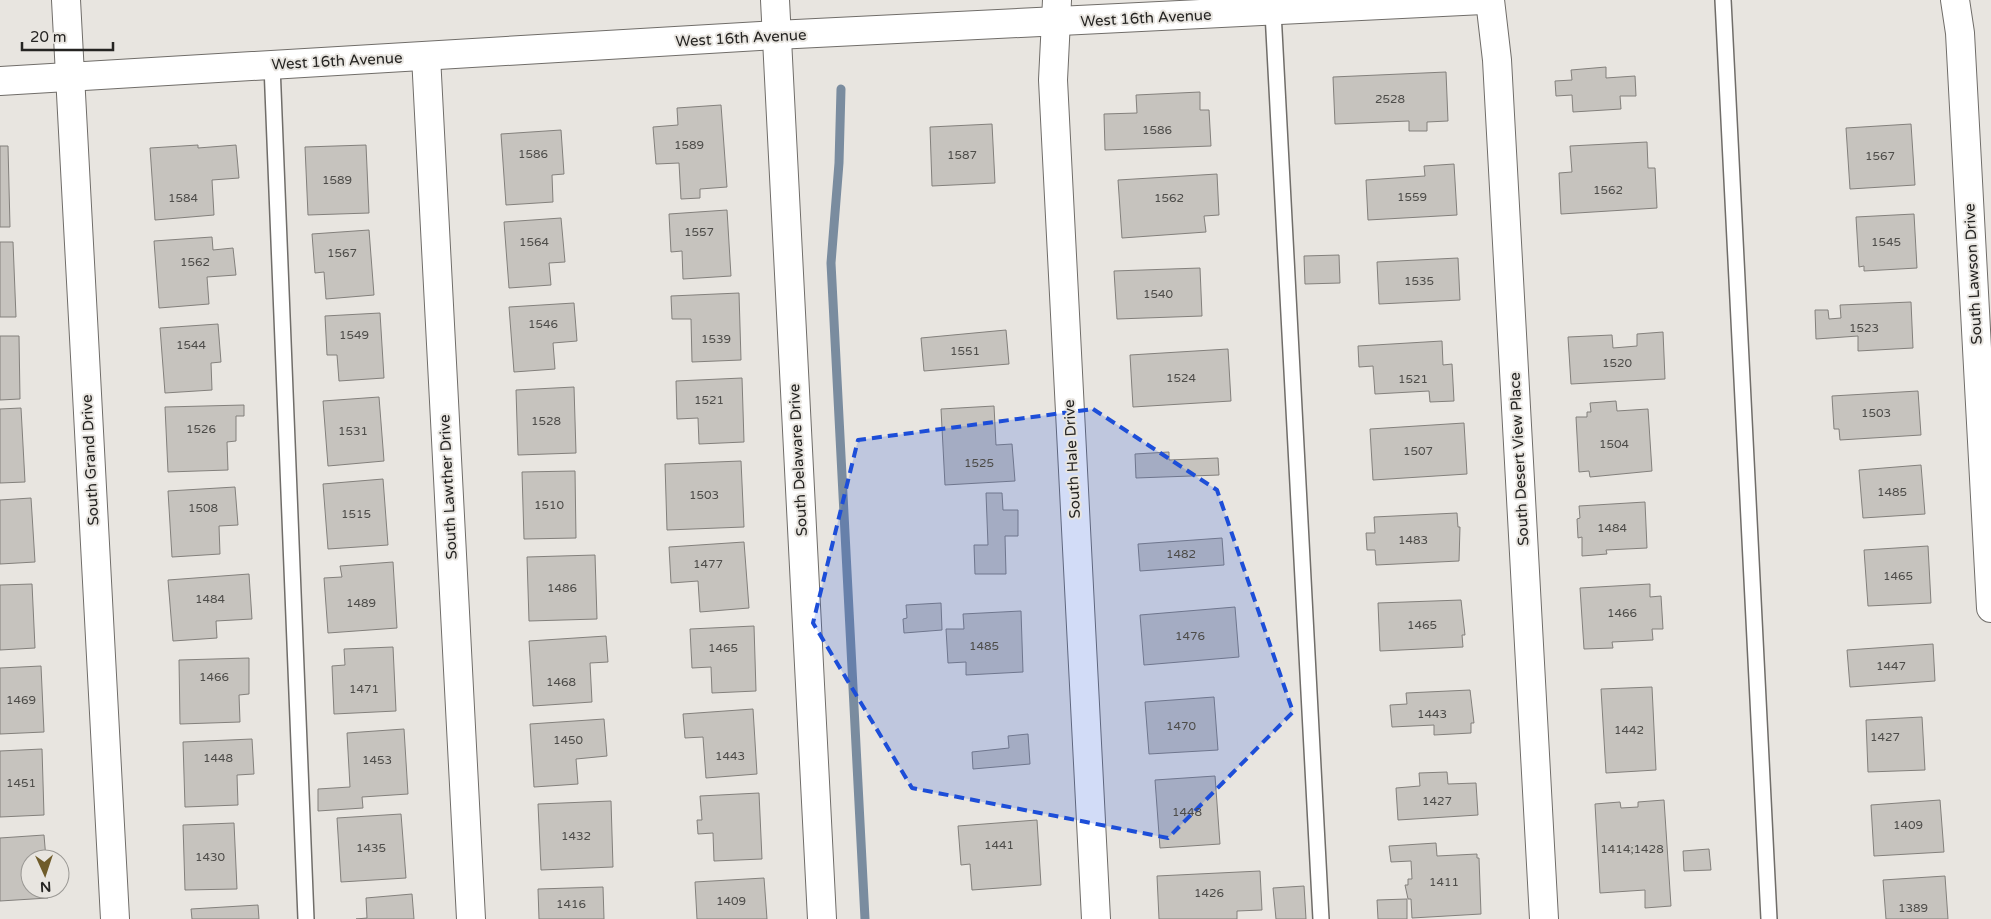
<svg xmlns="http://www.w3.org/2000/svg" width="1991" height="919" font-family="'Varela Round',sans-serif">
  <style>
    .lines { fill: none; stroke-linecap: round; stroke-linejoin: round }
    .stream { stroke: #7a8c9f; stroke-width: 9 }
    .building { fill: #c6c3be; stroke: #83807c }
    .service-casing { stroke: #706d69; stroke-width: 18 }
    .minor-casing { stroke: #706d69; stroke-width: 30 }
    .tertiary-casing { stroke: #706d69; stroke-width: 30 }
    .service { stroke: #fff; stroke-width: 15 }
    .minor { stroke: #fff; stroke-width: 28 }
    .tertiary { stroke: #fff; stroke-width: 28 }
    .marked { fill: #1d4ed8; fill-opacity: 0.2; stroke: #1d4ed8; stroke-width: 4; stroke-dasharray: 10 6; stroke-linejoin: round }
    .labels { text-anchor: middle; stroke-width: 4; stroke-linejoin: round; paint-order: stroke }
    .number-label { font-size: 12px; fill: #4d4c49 }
    .street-label { font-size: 15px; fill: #252422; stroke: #e8e5e0 }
  </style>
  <rect width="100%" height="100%" fill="#e8e5e0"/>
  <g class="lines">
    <path class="stream" d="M841 89 839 163 831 263 865 919"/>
  </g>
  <path class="building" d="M1606 67V78L1635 76 1636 96H1620L1621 109 1573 112 1572 95 1556 96 1555 81 1572 80 1571 70Z
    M1446 72 1448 121 1427 122V131H1409V121L1335 124 1333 77Z
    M1200 92V110H1209L1211 146 1105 150 1104 114 1137 113 1136 95Z
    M721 105 727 187 700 189V198L681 199 679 163 656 164 653 127 678 125 677 108Z
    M992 124 995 183 932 186 930 127Z
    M1911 124 1915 185 1850 189 1846 128Z
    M561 130 564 174 552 175 553 202 506 205 501 134Z
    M1647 142 1648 168H1655L1657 208 1561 214 1559 173 1572 172 1570 146Z
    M198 145V148L236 145 239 178 212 180 214 215 155 220 150 148Z
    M366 145 369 213 308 215 305 147Z
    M0 146H8L10 227H0Z
    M1454 164 1457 215 1368 220 1366 180 1425 176 1424 166Z
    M1217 174 1219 215 1204 216 1206 232 1122 238 1118 180Z
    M727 210 731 276 683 279 682 251 671 252 669 214Z
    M1914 214 1917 268 1864 271V266L1859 267 1856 217Z
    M561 218 565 262 549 263 551 285 509 288 504 222Z
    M369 230 374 295 326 299 324 272 315 273 312 234Z
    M212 237 213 250 233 248 236 275 207 277 209 304 159 308 154 241Z
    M0 242H13L16 317H0Z
    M1339 255 1340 283 1305 284 1304 256Z
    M1458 258 1460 300 1379 304 1377 262Z
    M1200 268 1202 316 1117 319 1114 271Z
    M739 293 741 360 692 362 691 319H672L671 296Z
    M1911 302 1913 348 1858 351V336L1816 339 1815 310H1828L1829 319 1841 318 1840 305Z
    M574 303 577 341 553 343 555 369 514 372 509 307Z
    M380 313 384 378 339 381 337 355H327L325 316Z
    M218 324 221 362 211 363 212 390 165 393 160 328Z
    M1006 330 1009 364 924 371 921 338Z
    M1663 332 1665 379 1571 384 1568 337 1612 335 1613 348 1637 346V334Z
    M0 336H19L20 399 0 400Z
    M1442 341 1443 365 1452 364 1454 401 1430 402 1429 391 1375 394 1373 366 1359 367 1358 346Z
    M1228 349 1231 401 1133 407 1130 355Z
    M742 378 744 442 699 444 698 418 677 419 676 381Z
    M574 387 576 453 518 455 516 390Z
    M1918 391 1921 435 1840 440 1839 429H1834L1832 396Z
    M379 397 384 461 328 466 323 401Z
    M1616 401 1617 411 1648 409 1652 471 1590 477 1589 471 1579 472 1576 417H1587V412H1591L1590 403Z
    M244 405V416H236V441L227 442 228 470 168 472 165 407Z
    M994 406 996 445 1012 444 1015 481 945 485 941 409Z
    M21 408 25 482 0 483V409Z
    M1464 423 1467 474 1373 480 1370 429Z
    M1169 452V460L1218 458 1219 475 1136 478 1135 454Z
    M741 461 744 527 667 530 665 464Z
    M1921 465 1925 514 1863 518 1859 470Z
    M575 471 576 538 524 539 522 472Z
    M383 479 388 545 328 549 323 484Z
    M235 487 238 525 219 526 220 554 172 557 168 491Z
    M986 493H1002L1003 510H1018V536H1005L1006 574H975L974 545H988Z
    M31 498 35 562 0 564V500Z
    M1645 502 1647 548 1606 550 1607 554 1582 556V537L1578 538 1577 519 1580 518 1579 506Z
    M1457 513 1458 527H1460L1459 561 1376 565 1375 550H1367L1366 533H1375L1374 517Z
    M1222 538 1224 565 1140 571 1138 544Z
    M744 542 749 608 700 612 698 581 671 583 669 547Z
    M1928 546 1931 603 1868 606 1864 550Z
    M595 555 597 619 529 621 527 557Z
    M393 562 397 628 328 633 324 578 342 577 340 566Z
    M249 574 252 619 216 621 217 638 173 641 168 580Z
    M32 584 35 648 0 650V585Z
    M1650 584V597L1661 596 1663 629H1652L1653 640 1612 642 1613 648 1584 649 1580 588Z
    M1461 600 1465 635H1462L1463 647 1380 651 1378 603Z
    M941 603 942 630 904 633 903 619 907 618 906 605Z
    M1235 607 1239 657 1144 665 1140 615Z
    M1021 611 1023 672 966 675V662L948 663 946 629H964L963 614Z
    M754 626 756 691 712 693 711 667 692 668 690 629Z
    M606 636 608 662 590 663 592 702 533 706 529 641Z
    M1933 644 1935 681 1850 687 1847 650Z
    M393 647 396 711 334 714 332 666 345 665 344 649Z
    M249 658V694L239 695 240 722 180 724 179 660Z
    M41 666 44 732 0 734V668Z
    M1652 687 1656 770 1606 773 1601 689Z
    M1470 690 1474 723H1471V733L1434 735V725L1392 727 1390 705 1407 704 1406 693Z
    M1214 697 1218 750 1149 754 1145 702Z
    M753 709 757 774 706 778 703 737 685 738 683 714Z
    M1922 717 1925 770 1868 772 1866 720Z
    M604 719 607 756 576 759 578 784 534 787 530 724Z
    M404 729 408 794 362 797 363 808 318 811V789L350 787 347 733Z
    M1028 734 1030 764 973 769 972 752 1009 748 1008 736Z
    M252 739 254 774 237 775 238 805 185 807 183 742Z
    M42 749 44 815 0 817V751Z
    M1447 772 1448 784 1476 783 1478 815 1398 820 1396 788 1420 786 1419 773Z
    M1215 776 1220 844 1160 848 1155 780Z
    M759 793 762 859 714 861 713 833 698 834 697 820H702L700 796Z
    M1664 800 1671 906 1645 908V890L1600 893 1595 804 1620 802 1621 808 1638 807V802Z
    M1940 800 1944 852 1874 856 1871 805Z
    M611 801 613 867 541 870 538 804Z
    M401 814 406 878 341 882 337 818Z
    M1037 820 1041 885 972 890 970 864 961 865 958 826Z
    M234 823 237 889 185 890 183 825Z
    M44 835 46 859H30V889H48V898L0 901V838Z
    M1436 843 1437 856 1477 854V858H1479L1481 914 1412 918 1411 899H1408L1405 885H1408V879H1412L1411 861 1391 862 1389 846Z
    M1709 849 1711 870 1684 871 1683 851Z
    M1260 871 1262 910 1237 911V919H1159L1157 876Z
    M1945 876 1948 919H1886L1883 880Z
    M764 878 767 919H697L695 882Z
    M1304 886 1306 919H1276L1273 888Z
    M603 887 604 919H539L538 889Z
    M412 894 414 919H356L367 918 366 898Z
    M1407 899V919H1378L1377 900Z
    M258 905 259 919H192L191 909Z"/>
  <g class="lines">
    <defs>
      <path id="service" d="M1723 0 1769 919
        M1273 12 1321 919
        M272 65 306 919"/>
      <path id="minor" d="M66 0 115 919
        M775 0 822 919
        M1057 0 1053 80 1096 919
        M1490 0 1497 60 1544 919
        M1955 0 1960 33 1991 608
        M426 56 471 919"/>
      <path id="tertiary" d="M0 81 776 35 1483 0"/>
    </defs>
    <use href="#service" class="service-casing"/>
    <use href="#minor" class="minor-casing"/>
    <use href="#tertiary" class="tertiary-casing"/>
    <use href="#service" class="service"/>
    <use href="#minor" class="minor"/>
    <use href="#tertiary" class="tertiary"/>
  </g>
  <path class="marked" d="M1093 409 1217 490 1293 712 1168 838 912 788 813 623 858 440Z"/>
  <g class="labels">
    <g class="number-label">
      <text x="1390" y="103">2528</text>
      <text x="1157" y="134">1586</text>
      <text x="689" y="149">1589</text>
      <text x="533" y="158">1586</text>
      <text x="962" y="159">1587</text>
      <text x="1880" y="160">1567</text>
      <text x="337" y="184">1589</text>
      <text x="1608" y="194">1562</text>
      <text x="1412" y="201">1559</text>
      <text x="183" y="202">1584</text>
      <text x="1169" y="202">1562</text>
      <text x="699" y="236">1557</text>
      <text x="534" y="246">1564</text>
      <text x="1886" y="246">1545</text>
      <text x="342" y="257">1567</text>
      <text x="195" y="266">1562</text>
      <text x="1419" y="285">1535</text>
      <text x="1158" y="298">1540</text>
      <text x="543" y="328">1546</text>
      <text x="1864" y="332">1523</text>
      <text x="354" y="339">1549</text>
      <text x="716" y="343">1539</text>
      <text x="191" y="349">1544</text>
      <text x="965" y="355">1551</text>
      <text x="1617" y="367">1520</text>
      <text x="1181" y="382">1524</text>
      <text x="1413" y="383">1521</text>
      <text x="709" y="404">1521</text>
      <text x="1876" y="417">1503</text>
      <text x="546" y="425">1528</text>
      <text x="201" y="433">1526</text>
      <text x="353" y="435">1531</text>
      <text x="1614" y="448">1504</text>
      <text x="1418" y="455">1507</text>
      <text x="979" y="467">1525</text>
      <text x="1892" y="496">1485</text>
      <text x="704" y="499">1503</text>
      <text x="549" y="509">1510</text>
      <text x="203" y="512">1508</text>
      <text x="356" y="518">1515</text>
      <text x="1612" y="532">1484</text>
      <text x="1413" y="544">1483</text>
      <text x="1181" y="558">1482</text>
      <text x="708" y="568">1477</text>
      <text x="1898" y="580">1465</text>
      <text x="562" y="592">1486</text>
      <text x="210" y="603">1484</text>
      <text x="361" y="607">1489</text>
      <text x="1622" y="617">1466</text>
      <text x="1422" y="629">1465</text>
      <text x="1190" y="640">1476</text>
      <text x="984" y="650">1485</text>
      <text x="723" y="652">1465</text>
      <text x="1891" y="670">1447</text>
      <text x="214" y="681">1466</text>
      <text x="561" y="686">1468</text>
      <text x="364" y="693">1471</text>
      <text x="21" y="704">1469</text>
      <text x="1432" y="718">1443</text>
      <text x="1181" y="730">1470</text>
      <text x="1629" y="734">1442</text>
      <text x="1885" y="741">1427</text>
      <text x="568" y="744">1450</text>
      <text x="730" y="760">1443</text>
      <text x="218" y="762">1448</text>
      <text x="377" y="764">1453</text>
      <text x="21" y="787">1451</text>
      <text x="1437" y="805">1427</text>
      <text x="1187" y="816">1448</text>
      <text x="1908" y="829">1409</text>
      <text x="576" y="840">1432</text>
      <text x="999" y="849">1441</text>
      <text x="371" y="852">1435</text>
      <text x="1632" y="853">1414;1428</text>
      <text x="210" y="861">1430</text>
      <text x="1444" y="886">1411</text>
      <text x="1209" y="897">1426</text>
      <text x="731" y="905">1409</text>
      <text x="571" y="908">1416</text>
      <text x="1913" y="912">1389</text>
    </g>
    <g class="street-label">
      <text transform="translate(1146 18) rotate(-3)" y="5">West 16th Avenue</text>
      <text transform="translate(741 38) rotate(-3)" y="5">West 16th Avenue</text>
      <text transform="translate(337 61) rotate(-3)" y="5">West 16th Avenue</text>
      <text transform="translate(1973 274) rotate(-93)" y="5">South Lawson Drive</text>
      <text transform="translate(1072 459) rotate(-93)" y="5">South Hale Drive</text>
      <text transform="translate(1519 459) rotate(-93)" y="5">South Desert View Place</text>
      <text transform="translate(90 460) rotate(-93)" y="5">South Grand Drive</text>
      <text transform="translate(798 460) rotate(-93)" y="5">South Delaware Drive</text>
      <text transform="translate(448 487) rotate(-93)" y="5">South Lawther Drive</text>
    </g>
  </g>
  <g transform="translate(45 874) rotate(177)"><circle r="24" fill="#e8e5e0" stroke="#9a9894"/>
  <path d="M0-4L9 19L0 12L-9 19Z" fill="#6f5c2a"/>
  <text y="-8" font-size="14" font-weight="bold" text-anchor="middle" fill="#252422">N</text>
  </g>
  <path d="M22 42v8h91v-8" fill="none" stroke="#252422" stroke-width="2.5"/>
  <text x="30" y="42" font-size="15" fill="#252422" stroke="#e8e5e0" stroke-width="4" paint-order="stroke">20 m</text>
</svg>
